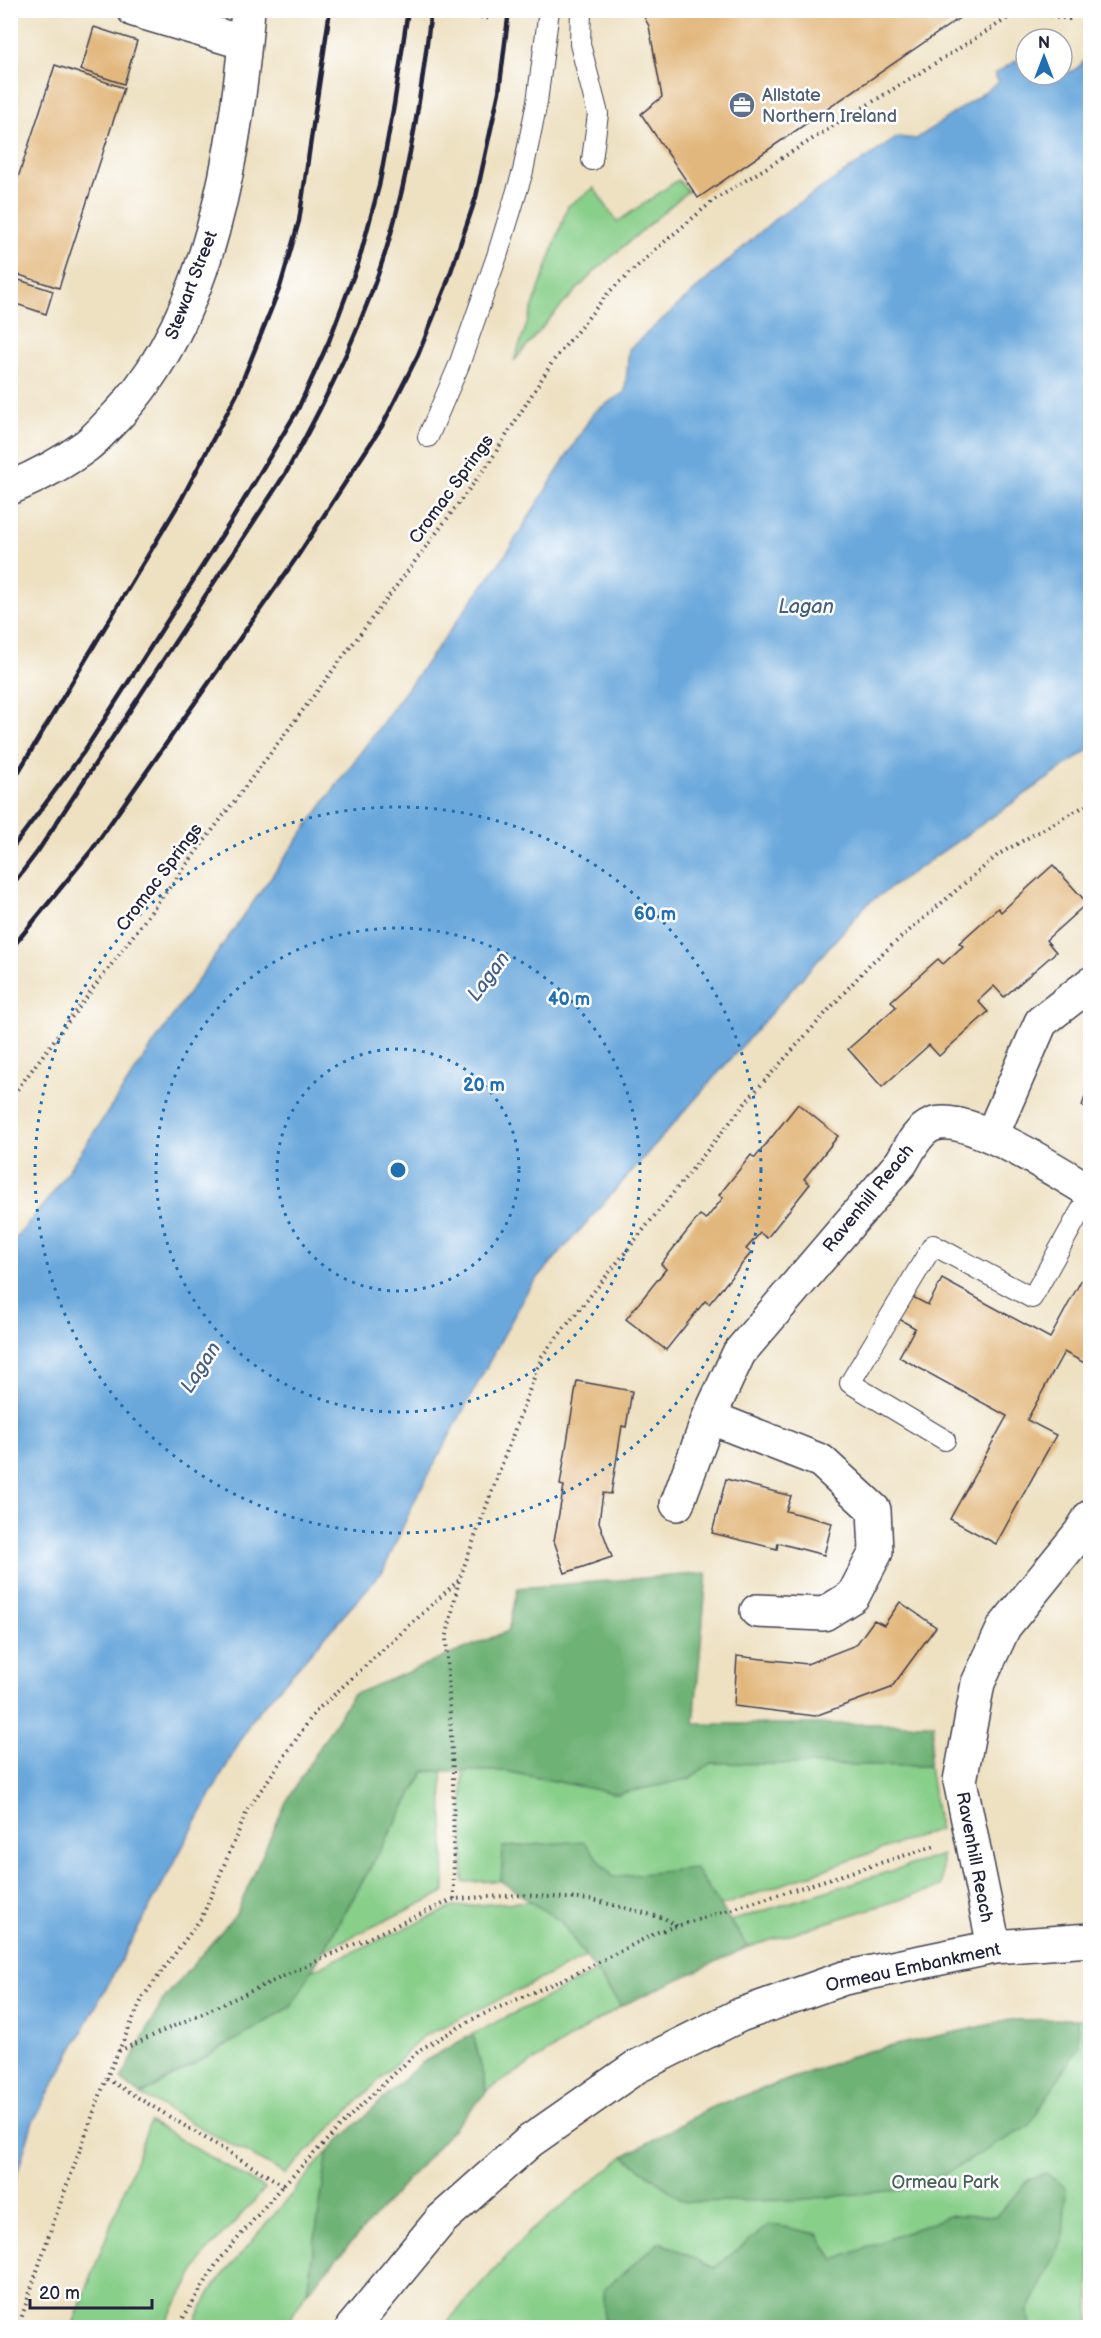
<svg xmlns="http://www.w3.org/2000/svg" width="1101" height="2338" font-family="'Balsamiq Sans',sans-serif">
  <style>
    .green { fill: #88cf8a; stroke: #557862; stroke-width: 1.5 }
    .forest { fill: #6eb276; stroke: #486a58; stroke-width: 1.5 }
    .water { fill: #6ba8dc; stroke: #46658c; stroke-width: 1.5 }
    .building { fill: #e2b77d }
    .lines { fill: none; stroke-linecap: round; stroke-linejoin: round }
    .lane-casing { stroke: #413f4f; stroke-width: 22 }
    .street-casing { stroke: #413f4f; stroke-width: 36 }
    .secondary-casing { stroke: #413f4f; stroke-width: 36 }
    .path { stroke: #413f4f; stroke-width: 4; stroke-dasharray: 1.5 4.5; stroke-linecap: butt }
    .lane { stroke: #fff; stroke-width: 20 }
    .street { stroke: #fff; stroke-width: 33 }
    .secondary { stroke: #fff; stroke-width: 33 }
    .rail { stroke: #22223b; stroke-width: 4.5 }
    .ring { fill: none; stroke: #1f6fb2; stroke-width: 3; stroke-dasharray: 3 6 }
    .labels { text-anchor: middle; stroke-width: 5; stroke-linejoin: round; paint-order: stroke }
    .service-label { font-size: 18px; fill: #4e5e75; stroke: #fff; text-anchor: start }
    .street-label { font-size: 18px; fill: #22223b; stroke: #fff }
    .park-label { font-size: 18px; fill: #465f57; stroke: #fff }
    .water-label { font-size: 20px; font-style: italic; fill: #435e83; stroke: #fff }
    .centre { fill: #1f6fb2; stroke: #fff; stroke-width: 3 }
    .ring-label { font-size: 18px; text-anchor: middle; font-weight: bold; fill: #1f6fb2; stroke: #fff; stroke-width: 5; stroke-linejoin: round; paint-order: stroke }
  </style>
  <rect width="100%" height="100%" fill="#fff"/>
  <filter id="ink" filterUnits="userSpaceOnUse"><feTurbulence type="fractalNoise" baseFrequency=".0167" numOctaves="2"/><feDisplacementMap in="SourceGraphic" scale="12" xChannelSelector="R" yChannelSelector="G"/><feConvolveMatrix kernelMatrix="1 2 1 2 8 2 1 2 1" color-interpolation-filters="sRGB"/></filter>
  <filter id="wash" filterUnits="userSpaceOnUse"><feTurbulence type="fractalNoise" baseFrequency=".008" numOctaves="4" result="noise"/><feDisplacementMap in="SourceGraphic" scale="24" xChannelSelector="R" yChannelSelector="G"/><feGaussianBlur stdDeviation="1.35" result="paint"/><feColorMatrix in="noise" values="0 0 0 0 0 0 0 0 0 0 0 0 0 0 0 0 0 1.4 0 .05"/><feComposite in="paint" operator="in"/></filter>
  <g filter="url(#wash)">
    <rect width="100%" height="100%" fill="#eee1c2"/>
    <path class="green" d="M678 180 688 191 595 271 552 316 514 361 568 206 594 188 617 222Z
      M710 1763 929 1766 939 1829 721 1906 695 1869 613 1877 504 1847 501 1881 463 1882V1771H505L618 1794 688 1779Z
      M425 1771H442L445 1892 324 1950Z
      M942 1855 941 1887 748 1947 731 1921Z
      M530 1901 561 1922 586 1957 422 2037 285 2174 141 2095 291 2007 312 1970 453 1907Z
      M596 1972 621 2006 487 2091 473 2034Z
      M1090 2019V2327L442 2328 527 2234 624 2156 710 2108 865 2052 1011 2020Z
      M150 2122 265 2189 205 2254 163 2327H72Z
      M328 2151 307 2292 285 2327 192 2328 214 2286Z"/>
    <path class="forest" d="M707 1573 694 1724H934L929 1766 711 1763 689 1779 618 1794 505 1771H425L291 2007 141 2095 121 2079 163 2000 236 1914 286 1802 352 1695 508 1631 518 1588Z
      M584 1841 613 1877 695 1868 748 1947 621 2006 561 1922 501 1881 503 1847Z
      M1077 2019 1079 2046 1029 2126 920 2188 796 2200 685 2202 624 2156 710 2108 865 2052 1011 2020Z
      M473 2034 487 2091 307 2292 328 2151 421 2063Z
      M1046 2173 1066 2188 1063 2239 1028 2311 1030 2327 751 2328 745 2325 734 2328 621 2327 604 2318V2289L660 2242 714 2268 770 2224 818 2234 834 2260 951 2215 996 2216 1029 2179Z"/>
    <path class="water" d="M1090 22V749L867 904 529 1288 414 1502 383 1571 252 1719 32 2124 11 2194V1244L53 1193 180 1005 328 797 506 554 594 412 625 392 629 349 775 219 898 137 916 139 999 82 994 74 1026 55V75C1047 75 1080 80 1087 53 1090 42 1089 36 1084 26Z"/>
    <g id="blocks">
      <path class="building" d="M640 10H971L698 198 641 114 662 97 649 26Z
        M94 27 137 41 124 84 81 70Z
        M55 65 124 88 59 288 10 272V202Z
        M10 277 53 291 46 314 10 302Z
        M1053 865 1087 903 1046 940 1056 952 1004 997 994 986 978 1001 988 1012 939 1056 929 1045 882 1087 848 1049 896 1007 891 1001 938 959 943 964 963 946 959 943 998 908 1001 912Z
        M1090 1082V1109L1082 1106Z
        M798 1104 838 1136 804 1179 810 1184 767 1238 760 1233 746 1249 751 1253 709 1304 705 1301 666 1350 626 1319 666 1269 661 1264 700 1215 706 1219 723 1198 719 1195 751 1155 755 1158Z
        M1090 1264V1366L1064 1352 1027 1420 1056 1435 996 1544 950 1519 1007 1416 899 1357 915 1328 899 1319 911 1296 928 1305 942 1279 1050 1338Z
        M577 1381 632 1391 626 1427 622 1426 611 1494 603 1493 599 1522 612 1557 565 1573 554 1541 564 1486 560 1485Z
        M726 1479 791 1496 786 1511 832 1523 824 1555 778 1543 777 1549 712 1533Z
        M900 1602 936 1627 891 1688 815 1716 734 1706 737 1656 807 1664 856 1645 874 1620 884 1625Z"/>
    </g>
  </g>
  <g filter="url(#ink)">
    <use href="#blocks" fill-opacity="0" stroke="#413f4f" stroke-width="1.5"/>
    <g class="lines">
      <defs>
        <path id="lane" d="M581 10 580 44 598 114 592 160
          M428 437 459 365 497 256 523 171 537 102 549 10
          M945 1440 850 1383 933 1245 1032 1298 1090 1194"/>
        <path id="street" d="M134 10 245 43
          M10 488C36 477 63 463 86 446 94 440 102 431 109 424 212 323 236 148 248 10
          M992 1135 1041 1022 1090 984
          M709 1417 821 1461 874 1510 876 1552 853 1596 824 1614 757 1611
          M677 1504 709 1417 739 1353 901 1163C909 1150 917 1131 932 1125 966 1111 1059 1173 1090 1191
          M994 1947 960 1781 978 1683 1004 1627 1080 1533 1090 1517"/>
        <path id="secondary" d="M352 2328 441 2220 530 2141 636 2067 740 2015 844 1978 994 1947 1090 1940"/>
      </defs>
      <use href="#lane" class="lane-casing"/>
      <use href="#street" class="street-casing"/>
      <use href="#secondary" class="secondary-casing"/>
      <path class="path" d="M1021 10 1069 19 1083 10
        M372 11 396 12
        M442 11 469 15V10
        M469 15 493 19
        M10 16 13 10
        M10 1099 489 463 553 361 609 292 655 250 714 200 1021 10
        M454 1899 453 1772 446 1639 459 1580
        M119 2051 454 1899 522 1895 593 1900 664 1918 677 1926
        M107 2079 283 2185
        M18 2328 52 2226 106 2079 143 1997 202 1917 248 1809 315 1712 459 1580 542 1356 751 1096 870 964 999 854 1090 803
        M177 2328 217 2263 283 2185 361 2105 421 2049 475 2018 575 1974 658 1932 935 1846"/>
      <use href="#lane" class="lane"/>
      <use href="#street" class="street"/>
      <use href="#secondary" class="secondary"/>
      <path class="rail" d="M10 786 181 500 237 394 280 287 299 221 330 10
        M10 851 83 753 233 518 297 411 329 341 358 264 379 186 394 105 408 10
        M10 888 38 851 287 471C327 399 363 325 387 247 410 170 422 90 431 10
        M10 950 91 851 297 557 382 426 418 355 446 286 476 197 499 92 509 10"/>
    </g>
  </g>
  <g class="ring">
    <circle cx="398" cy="1170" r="121"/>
    <circle cx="398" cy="1170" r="242"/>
    <circle cx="398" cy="1170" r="363"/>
  </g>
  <defs>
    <symbol id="office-disc" viewBox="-11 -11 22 22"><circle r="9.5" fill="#5c6f8a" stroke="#fff"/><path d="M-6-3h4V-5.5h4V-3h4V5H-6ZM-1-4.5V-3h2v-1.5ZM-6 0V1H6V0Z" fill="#fff"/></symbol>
  </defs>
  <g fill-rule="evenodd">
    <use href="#office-disc" x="727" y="90" width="30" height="30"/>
  </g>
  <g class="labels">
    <g class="service-label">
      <text x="762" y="101">Allstate<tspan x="762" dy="21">Northern Ireland</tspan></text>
    </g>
    <g class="street-label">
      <text transform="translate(191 285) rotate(-69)" y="6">Stewart Street</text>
      <text transform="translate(451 489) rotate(-54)" y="6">Cromac Springs</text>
      <text transform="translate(159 877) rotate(-53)" y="6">Cromac Springs</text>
      <text transform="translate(868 1198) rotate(-51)" y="6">Ravenhill Reach</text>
      <text transform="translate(975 1857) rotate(79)" y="6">Ravenhill Reach</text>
      <text transform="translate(913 1967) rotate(-12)" y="6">Ormeau Embankment</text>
    </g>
    <g class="park-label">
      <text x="945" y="2188">Ormeau Park</text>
    </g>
    <g class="water-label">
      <text x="806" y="613">Lagan</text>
      <text transform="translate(488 976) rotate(-53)" y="7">Lagan</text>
      <text transform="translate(200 1367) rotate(-57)" y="7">Lagan</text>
    </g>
  </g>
  <circle cx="398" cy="1170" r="9" class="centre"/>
  <g class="ring-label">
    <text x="655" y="920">60 m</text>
    <text x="569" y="1005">40 m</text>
    <text x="484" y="1091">20 m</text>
  </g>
  <rect width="1101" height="2338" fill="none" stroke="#fff" stroke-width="36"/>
  <g transform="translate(1044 57)"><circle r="28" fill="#ffffff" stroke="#a7a7b1" stroke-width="1.5"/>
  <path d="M0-4.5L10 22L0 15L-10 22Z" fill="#1f6fb2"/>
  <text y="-9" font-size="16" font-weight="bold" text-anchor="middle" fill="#22223b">N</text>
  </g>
  <path d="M30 2299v9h122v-9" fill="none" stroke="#22223b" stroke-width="3"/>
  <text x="39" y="2299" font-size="18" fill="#22223b" stroke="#ffffff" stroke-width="4.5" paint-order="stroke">20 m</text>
</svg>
